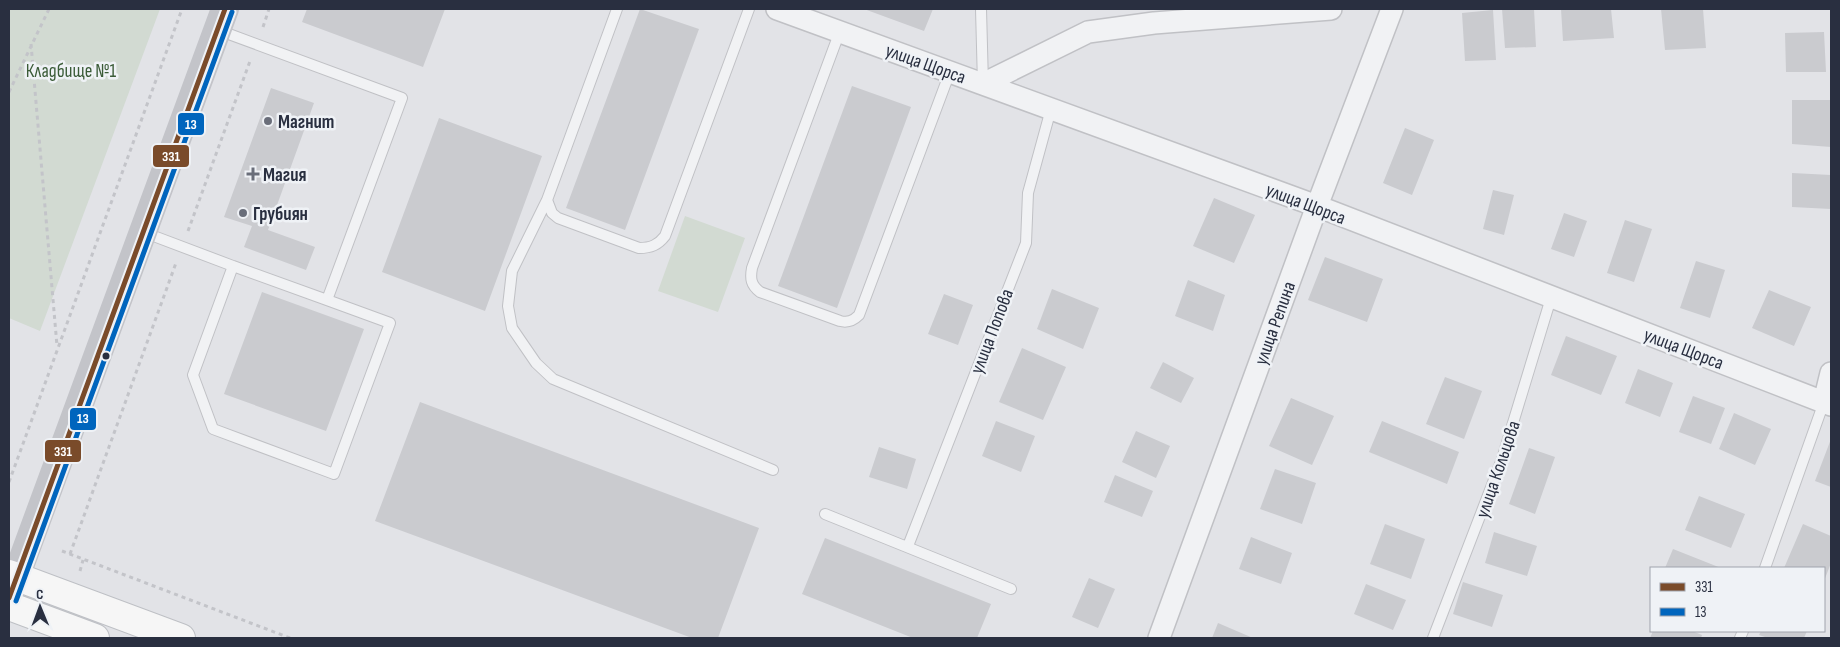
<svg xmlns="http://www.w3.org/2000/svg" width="1840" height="647" font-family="'Sofia Sans Condensed',sans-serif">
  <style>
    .green { fill: #d2dad2 }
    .building { fill: #cacbcf }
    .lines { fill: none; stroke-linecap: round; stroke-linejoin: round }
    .service-casing { stroke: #c0c1c5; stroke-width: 12 }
    .minor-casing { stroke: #c0c1c5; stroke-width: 24 }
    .primary-casing { stroke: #bec0c5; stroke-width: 30 }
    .path { stroke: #c3c4c9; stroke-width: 3; stroke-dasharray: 4 4; stroke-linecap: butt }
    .service { stroke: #f1f2f4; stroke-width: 10 }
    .minor { stroke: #f1f2f4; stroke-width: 21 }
    .secondary { stroke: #c3c4c9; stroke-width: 28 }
    .primary { stroke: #f6f6f6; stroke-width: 28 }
    .bus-1-casing { stroke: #eff2f6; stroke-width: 9 }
    .bus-2-casing { stroke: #eff2f6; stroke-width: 9 }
    .bus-1 { stroke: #7a4b2a; stroke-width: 5 }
    .bus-2 { stroke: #0065bd; stroke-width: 5 }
    .poi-dot { fill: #6a6e7a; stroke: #eff2f6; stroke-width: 2 }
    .bus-dot { fill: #292f40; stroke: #eff2f6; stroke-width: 2 }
    .labels { text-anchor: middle; stroke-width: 5; stroke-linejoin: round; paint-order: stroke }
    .street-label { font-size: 19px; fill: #292f40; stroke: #eff2f6 }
    .park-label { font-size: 19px; fill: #3a5b37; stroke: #eff2f6 }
    .poi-label { font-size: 19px; font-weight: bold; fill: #292f40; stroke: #eff2f6; text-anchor: start }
    .line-badge { stroke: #eff2f6; stroke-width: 2 }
    .badge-label { font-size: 14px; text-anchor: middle; font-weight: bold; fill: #fff }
  </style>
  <rect width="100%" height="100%" fill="#e2e3e7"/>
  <path class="green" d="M9 9H160L40 331 9 318Z
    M685 216 745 238 718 312 658 291Z"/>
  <path class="building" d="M307 9H445L423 67 302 22Z
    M640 9 699 29 625 230 566 208Z
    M864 9H933L924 31Z
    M1502 9H1534L1536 47 1505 48Z
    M1561 9H1611L1614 38 1563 41Z
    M1661 9H1703L1706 48 1665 50Z
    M1493 10 1496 60 1465 61 1462 13Z
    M1824 32 1826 72H1786L1785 33Z
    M852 86 911 107 837 308 778 286Z
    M271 88 314 103 268 230 315 247 306 270 244 247 252 226 224 217Z
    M1792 100H1831V147L1792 144Z
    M439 118 542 156 485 311 382 272Z
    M1405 128 1434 140 1412 195 1383 183Z
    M1792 173 1831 175V209L1792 207Z
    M1493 190 1514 195 1504 235 1483 229Z
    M1214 198 1255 215 1234 263 1193 246Z
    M1564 213 1587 221 1574 257 1551 249Z
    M1625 220 1652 229 1634 282 1607 273Z
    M1325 257 1383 279 1367 322 1308 300Z
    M1696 261 1725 270 1710 318 1680 308Z
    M1188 280 1225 295 1213 331 1175 316Z
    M1052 289 1099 308 1083 349 1037 329Z
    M1769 290 1811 307 1794 346 1752 328Z
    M262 292 364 329 326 431 224 394Z
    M944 294 973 305 958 345 928 334Z
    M1566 336 1617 356 1601 395 1551 375Z
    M1022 348 1066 367 1043 420 999 402Z
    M1163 362 1194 378 1181 403 1150 388Z
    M1638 369 1673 383 1660 417 1625 403Z
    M1445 377 1482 391 1464 439 1426 424Z
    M1693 396 1725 408 1711 444 1679 432Z
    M1291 398 1334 416 1312 465 1269 446Z
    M420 402 759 528 718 638H692L375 521Z
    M1734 413 1771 429 1755 465 1719 449Z
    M996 421 1035 436 1021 472 982 456Z
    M1382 421 1459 452 1447 484 1369 452Z
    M1136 431 1170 446 1156 478 1122 462Z
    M1831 439V487L1815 481Z
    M879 447 916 459 907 489 869 477Z
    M1529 448 1555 457 1535 514 1509 504Z
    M1275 469 1316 483 1302 524 1260 509Z
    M1115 475 1153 491 1142 517 1104 502Z
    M1699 496 1745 514 1731 548 1685 530Z
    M1385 524 1425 539 1411 579 1370 564Z
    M1803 524 1831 536V563L1824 581V568H1784Z
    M1494 532 1537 546 1527 576 1485 563Z
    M1251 537 1292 553 1281 584 1239 569Z
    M825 538 991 604 977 638H913L802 594Z
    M1673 549 1721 568H1665Z
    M1089 578 1115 589 1098 628 1072 617Z
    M1463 582 1503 595 1492 627 1453 614Z
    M1366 584 1406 600 1393 630 1354 614Z
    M1218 623 1253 638H1212Z
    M1653 631H1692L1702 635 1701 638H1650Z
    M1761 631H1807L1804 638H1768L1759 635Z"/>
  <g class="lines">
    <defs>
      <path id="service" d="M617 9 547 200 552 213 558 218 639 248C651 248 658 245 665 236L749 9
        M981 9 983 84
        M218 30 402 98 327 300 390 323 334 474 213 429 193 375 233 266 327 300
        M840 31 752 268C750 279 751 285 760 292L840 321C848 323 853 321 859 315L950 72
        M547 200 512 271 508 306 512 328 536 363 553 379 773 470
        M143 232 233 266
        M825 514 1011 589
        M908 546 1026 243 1028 193 1051 109
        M1765 568 1824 402
        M1433 638 1502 459 1551 298
        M1740 638 1743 631"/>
      <path id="minor" d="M777 9 1317 206 1831 405
        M983 84 1088 32 1154 23 1331 9
        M1824 402 1831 373
        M1159 638 1317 206 1392 9"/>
      <path id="primary" d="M9 574 181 638
        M9 606 95 638"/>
    </defs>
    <use href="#service" class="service-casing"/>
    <use href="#minor" class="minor-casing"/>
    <use href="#primary" class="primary-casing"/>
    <path class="path" d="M263 27 269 9
      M31 44 57 346
      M9 92 49 9
      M188 231 250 61
      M9 482 182 9
      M62 551 290 638
      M70 554 176 263
      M80 571 83 560"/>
    <use href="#service" class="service"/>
    <use href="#minor" class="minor"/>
    <path class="secondary" d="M16 577 225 9"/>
    <use href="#primary" class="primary"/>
    <defs>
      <path id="bus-1" d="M9 598 225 9"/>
      <path id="bus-2" d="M16 601 232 12"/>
    </defs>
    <use href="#bus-1" class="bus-1-casing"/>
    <use href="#bus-2" class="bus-2-casing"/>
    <use href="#bus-1" class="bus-1"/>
    <use href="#bus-2" class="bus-2"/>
  </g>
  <g class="poi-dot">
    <circle cx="268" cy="121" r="5"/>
    <path d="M250.5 166.5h5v5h5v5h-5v5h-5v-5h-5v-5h5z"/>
    <circle cx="243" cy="213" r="5"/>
  </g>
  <circle class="bus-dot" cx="106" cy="356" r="4.5"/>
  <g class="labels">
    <g class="street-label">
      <text transform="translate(926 63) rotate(20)" y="7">улица Щорса</text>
      <text transform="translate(1306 203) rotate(21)" y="7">улица Щорса</text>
      <text transform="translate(1274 323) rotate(-70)" y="7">улица Репина</text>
      <text transform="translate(991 331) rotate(-69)" y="7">улица Попова</text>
      <text transform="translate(1684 348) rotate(21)" y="7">улица Щорса</text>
      <text transform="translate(1497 469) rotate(-71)" y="7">улица Кольцова</text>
    </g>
    <g class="park-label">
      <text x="71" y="77">Кладбище №1</text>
    </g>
    <g class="poi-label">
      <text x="278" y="128">Магнит</text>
      <text x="263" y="181">Магия</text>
      <text x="253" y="220">Грубиян</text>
    </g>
  </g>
  <g class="line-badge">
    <rect x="177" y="112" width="28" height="24" rx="5" fill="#0065bd"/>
    <rect x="152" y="144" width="38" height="24" rx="5" fill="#7a4b2a"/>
    <rect x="69" y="407" width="28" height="24" rx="5" fill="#0065bd"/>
    <rect x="44" y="439" width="38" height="24" rx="5" fill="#7a4b2a"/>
  </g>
  <g class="badge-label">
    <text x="191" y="129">13</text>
    <text x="171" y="161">331</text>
    <text x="83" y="423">13</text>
    <text x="63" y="456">331</text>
  </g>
  <rect width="1840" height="647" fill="none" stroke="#292f40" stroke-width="20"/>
  <rect x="1650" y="567" width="175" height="65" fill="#eff2f6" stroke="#a0a4ad"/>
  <rect x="1660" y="583" width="25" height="8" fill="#7a4b2a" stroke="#a0a4ad"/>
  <text x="1695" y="592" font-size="15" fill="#292f40">331</text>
  <rect x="1660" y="608" width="25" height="8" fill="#0065bd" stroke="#a0a4ad"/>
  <text x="1695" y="617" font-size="15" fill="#292f40">13</text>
  <g transform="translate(40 607) rotate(359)" stroke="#eff2f6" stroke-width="4" paint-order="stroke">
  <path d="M0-4L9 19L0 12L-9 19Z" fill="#292f40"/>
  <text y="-8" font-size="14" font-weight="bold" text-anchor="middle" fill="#292f40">С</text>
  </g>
</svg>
